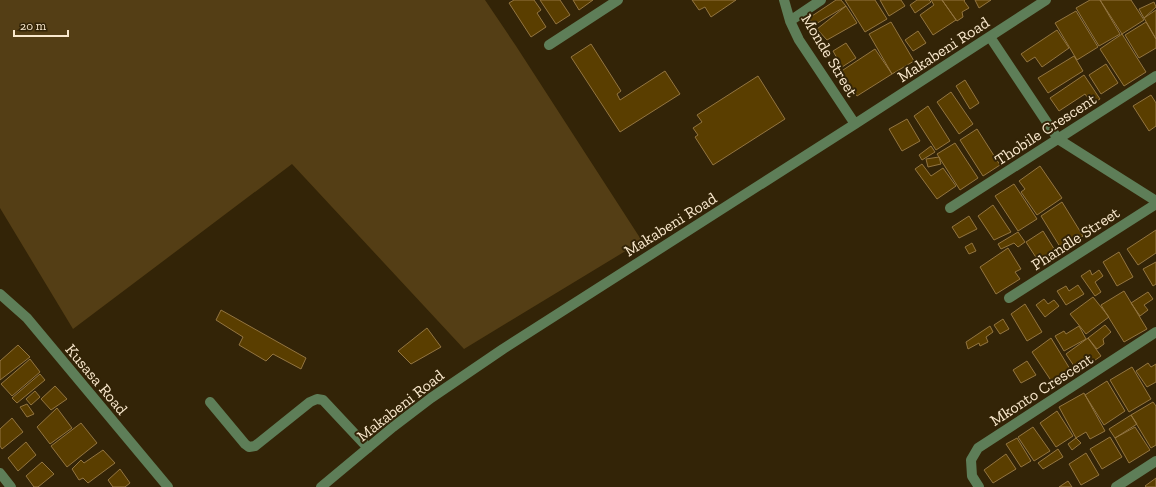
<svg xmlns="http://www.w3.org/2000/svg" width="1156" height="487" font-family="'Zilla Slab',serif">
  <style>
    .green { fill: #543e15 }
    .building { fill: #5a3e00; stroke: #937540 }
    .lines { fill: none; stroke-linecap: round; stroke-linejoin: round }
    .minor { stroke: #5e7e58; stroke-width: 10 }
    .labels { text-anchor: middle; stroke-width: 4; stroke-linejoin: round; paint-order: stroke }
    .street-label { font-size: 16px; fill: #f9e8cd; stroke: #332407 }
  </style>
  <rect width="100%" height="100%" fill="#332407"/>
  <path class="green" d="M0 0H485L516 46 642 241 464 349 292 164 73 329 0 208Z"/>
  <path class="building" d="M514 0H534L541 10 537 13 546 27 531 37 509 3Z
    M540 0H560L570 15 556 24Z
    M573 0H593L579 10Z
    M692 0H736L711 17 705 7 699 10Z
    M836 0H841L846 6 814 25 809 18Z
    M845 0H875L887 19 865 32Z
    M880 0H901L905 6 889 16Z
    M917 0H929L931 2 915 13 910 5Z
    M931 0H942L956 20 933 35 920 15 934 5Z
    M942 0H965L964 1 969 8 962 12 963 17 957 21Z
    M975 0H991L979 8Z
    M1090 0H1100L1120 34 1099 46 1076 8Z
    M1100 0H1131L1144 20 1122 34Z
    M1154 2 1156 7 1144 18 1139 9Z
    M846 6 857 23 827 40 817 29Z
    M1156 10V39L1144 18Z
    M1076 11 1098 47 1077 60 1055 23Z
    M891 22 914 61 892 74 869 34Z
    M1146 22 1156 39V48L1139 58 1125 35Z
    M1057 30 1069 48 1042 67 1035 57 1027 62 1021 54Z
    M918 31 926 43 913 51 905 40Z
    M1122 34 1146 72 1124 86 1100 49Z
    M846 43 856 58 842 67 833 51Z
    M591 44 621 91 617 94 620 100 665 71 680 94 620 132 571 57Z
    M875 49 892 74 857 96 840 72Z
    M1074 56 1083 71 1048 93 1038 78Z
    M1106 64 1118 83 1101 94 1089 75Z
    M1084 75 1100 99 1092 104 1085 94 1059 111 1050 98Z
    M758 76 785 119 713 165 695 137 698 135 693 128 702 122 697 115Z
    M965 80 979 103 970 109 956 86Z
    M951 92 973 124 959 134 937 102Z
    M1151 95 1156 103V126L1149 131 1133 106Z
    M928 106 950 141 936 150 914 116Z
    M907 119 920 141 902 151 889 129Z
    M977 129 1000 165 983 176 960 140Z
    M955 143 978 178 960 190 937 154Z
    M931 146 935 152 922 160 919 155Z
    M939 157 941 164 928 167 926 159Z
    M922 164 931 176 943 168 956 186 937 199 915 169Z
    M1040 166 1062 198 1037 215 1021 192 1025 189 1019 181Z
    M1014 184 1037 219 1018 231 995 196Z
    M1062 202 1083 236 1062 250 1041 216Z
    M993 205 1011 232 994 240 978 216Z
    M969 216 977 229 959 238 952 227Z
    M1156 230V253L1138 265 1127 249Z
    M1043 231 1056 252 1039 262 1026 242Z
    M1018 232 1025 242 1018 247 1014 243 1001 249 998 244Z
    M972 243 976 251 969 254 965 247Z
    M1008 248 1021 269 1015 272 1020 279 996 294 980 267Z
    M1119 252 1133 277 1117 286 1103 262Z
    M1156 262V284L1153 286 1143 269Z
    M1090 270 1092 275 1099 270 1103 276 1095 282 1101 292 1095 296 1081 276Z
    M1078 285 1084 294 1066 305 1057 291 1066 286 1069 291Z
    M1124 291 1147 329 1124 342 1101 305Z
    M1148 292 1153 299 1144 305 1148 310 1140 316 1131 303Z
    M1093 297 1109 317 1086 334 1070 314Z
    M1044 299 1048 304 1054 300 1059 306 1045 317 1036 305Z
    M1025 304 1042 332 1027 341 1011 314Z
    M221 310 306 358 301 369 273 354 266 361 239 345 243 337 216 320Z
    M1003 319 1009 329 1000 334 994 325Z
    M1105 325 1111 332 1103 339 1104 344 1097 349 1088 338Z
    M990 326 993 332 986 337 988 342 980 346 979 343 968 349 966 342Z
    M1079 326 1086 339 1064 351 1055 336 1064 331 1066 334Z
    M427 328 441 347 411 364 398 351Z
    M1051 338 1073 374 1054 385 1032 352Z
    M1088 338 1101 356 1078 372 1066 354Z
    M18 345 30 357 0 380V361Z
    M30 359 40 372 12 396 1 384Z
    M1027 361 1036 375 1021 383 1013 370Z
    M1148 363 1151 367 1156 364V382L1147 387 1136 371Z
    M1132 367 1151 399 1129 412 1110 380Z
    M40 374 45 380 17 403 12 398Z
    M1107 381 1125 411 1104 425 1085 395Z
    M55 386 67 399 51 410 41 399Z
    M35 391 40 397 31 405 26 399Z
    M1084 393 1105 431 1090 439 1086 432 1076 438 1059 407Z
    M1153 402 1156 406V445L1151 448 1131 415Z
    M27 404 34 414 27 417 20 407Z
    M57 408 72 428 50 444 37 427Z
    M1057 411 1073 436 1056 447 1040 423Z
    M1131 415 1137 424 1115 438 1109 429Z
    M12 418 23 432 2 449 0 446V429Z
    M81 423 97 443 67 467 51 446Z
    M1033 427 1050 451 1034 461 1018 437Z
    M1135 427 1150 450 1129 463 1115 438Z
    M1110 437 1122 457 1102 469 1090 449Z
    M1017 438 1031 461 1021 467 1006 444Z
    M1076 438 1081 443 1072 450 1068 444Z
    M26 442 36 455 18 471 8 458Z
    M1058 449 1063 457 1043 469 1038 463Z
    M103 450 115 463 88 483 83 478 79 480 72 469 81 460 84 463Z
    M1086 453 1099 475 1081 485 1069 464Z
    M1006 454 1016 469 993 483 984 470Z
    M42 462 54 474 38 487H34L26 476Z
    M120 469 130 483 125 487H113L108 480Z
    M1156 478V487H1146L1145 486Z
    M1068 481 1072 487H1059Z"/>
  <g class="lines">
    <path class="minor" d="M784 0 790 21 799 40 855 124
      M790 21 821 0
      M990 37 1058 139 1156 201
      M549 45 618 0
      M950 208 1156 76
      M0 294 27 318 168 487
      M1009 298 1156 204
      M210 402 245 444 249 447 255 446 310 402 317 399 323 400 368 448
      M0 473 11 487
      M321 487 393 427 431 398 503 349 855 124 1046 0
      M979 487 972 476 971 460 978 448 1156 332
      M1116 487 1156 461"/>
  </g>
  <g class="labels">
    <g class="street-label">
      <text transform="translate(943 49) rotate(-33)" y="6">Makabeni Road</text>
      <text transform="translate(830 55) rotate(59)" y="6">Monde Street</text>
      <text transform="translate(1045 129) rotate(-33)" y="6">Thobile Crescent</text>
      <text transform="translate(670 224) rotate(-32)" y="6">Makabeni Road</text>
      <text transform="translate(1075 238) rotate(-33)" y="6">Phandle Street</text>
      <text transform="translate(97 379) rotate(50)" y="6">Kusasa Road</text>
      <text transform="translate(1041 389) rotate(-33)" y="6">Mkonto Crescent</text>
      <text transform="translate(400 405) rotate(-38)" y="6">Makabeni Road</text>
    </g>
  </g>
  <path d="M14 30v6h54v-6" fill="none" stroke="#f9e8cd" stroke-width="2"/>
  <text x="20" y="30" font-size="12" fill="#f9e8cd" stroke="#332407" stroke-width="3" paint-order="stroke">20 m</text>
</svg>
